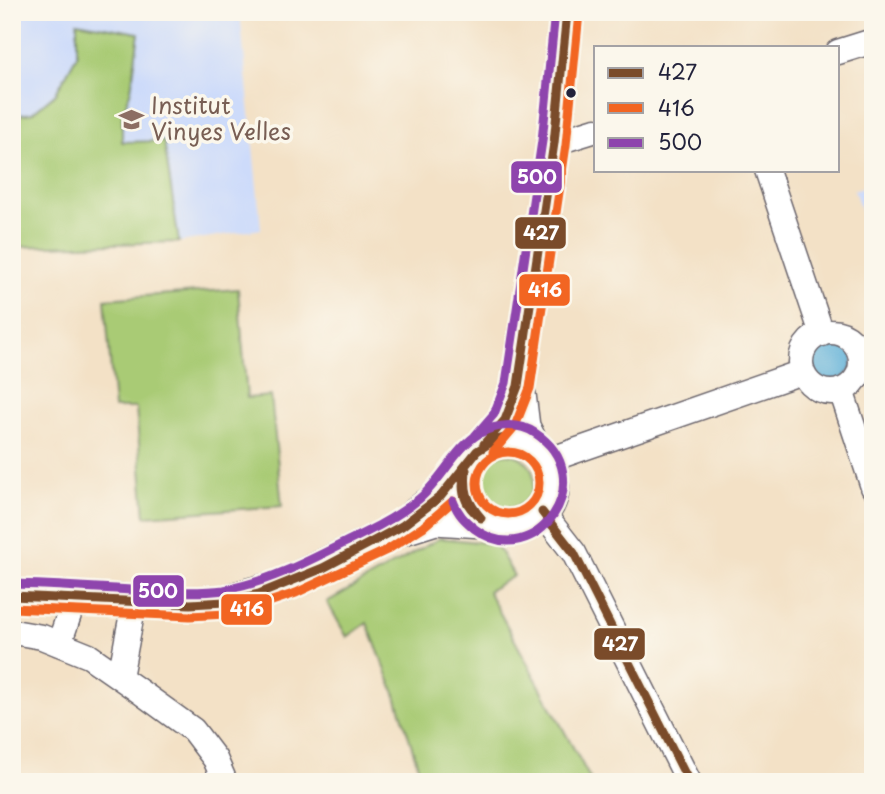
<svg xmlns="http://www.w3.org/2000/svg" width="885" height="794" font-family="'Playpen Sans',sans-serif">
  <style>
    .built { fill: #cddbfa }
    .green { fill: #a9cb74; stroke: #667658; stroke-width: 2 }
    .water { fill: #5cafd8; stroke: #3f688a; stroke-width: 2 }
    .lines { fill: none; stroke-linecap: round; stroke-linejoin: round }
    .street-casing { stroke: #6b656c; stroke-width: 27 }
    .secondary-casing { stroke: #6b656c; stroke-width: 36 }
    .street { stroke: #fff; stroke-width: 24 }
    .secondary { stroke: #fff; stroke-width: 33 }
    .bus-1-casing { stroke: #fbf7ec; stroke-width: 14 }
    .bus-2-casing { stroke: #fbf7ec; stroke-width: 14 }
    .bus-3-casing { stroke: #fbf7ec; stroke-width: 14 }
    .bus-1 { stroke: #7a4b2a; stroke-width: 9 }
    .bus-2 { stroke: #f26522; stroke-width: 9 }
    .bus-3 { stroke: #8e44ad; stroke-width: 9 }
    .bus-dot { fill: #22223b; stroke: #fbf7ec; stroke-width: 2.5 }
    .labels { text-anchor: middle; stroke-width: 7; stroke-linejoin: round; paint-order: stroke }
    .education-label { font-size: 23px; fill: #785e54; stroke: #fbf7ec; text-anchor: start }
    .line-badge { stroke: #fbf7ec; stroke-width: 2.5 }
    .badge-label { font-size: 19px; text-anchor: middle; font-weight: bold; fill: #fff }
  </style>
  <rect width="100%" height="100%" fill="#fbf7ec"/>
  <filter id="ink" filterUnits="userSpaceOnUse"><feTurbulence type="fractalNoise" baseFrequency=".0143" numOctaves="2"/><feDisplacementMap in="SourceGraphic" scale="14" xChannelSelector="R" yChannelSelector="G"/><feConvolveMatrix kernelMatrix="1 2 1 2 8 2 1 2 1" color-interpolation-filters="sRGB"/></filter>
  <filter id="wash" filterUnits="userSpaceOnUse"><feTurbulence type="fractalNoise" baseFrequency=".00686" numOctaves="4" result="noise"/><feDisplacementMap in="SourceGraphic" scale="28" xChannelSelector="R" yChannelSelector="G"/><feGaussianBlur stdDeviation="1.57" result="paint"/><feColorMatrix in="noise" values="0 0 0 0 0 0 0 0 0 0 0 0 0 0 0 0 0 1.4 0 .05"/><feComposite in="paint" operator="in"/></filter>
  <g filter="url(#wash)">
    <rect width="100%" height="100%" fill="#f3e1c6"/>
    <path class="built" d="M12 12H240L261 229 179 242 177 226 12 232Z
      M873 184V245L854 190Z"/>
    <path class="green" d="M77 22 139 33 131 90 122 116V142L164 141 179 242 12 247V116L32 113 56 93 77 55Z
      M238 289 247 398 271 396 282 506 145 516 136 408H114L105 299Z
      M480 481a27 27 0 1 1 54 0a27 27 0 1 1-54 0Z
      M440 538 496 544 514 576 488 591 592 782H423L396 696 367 623 347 637 327 602Z"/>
    <path class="water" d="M809 359a22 22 0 1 1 44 0a22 22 0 1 1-44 0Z"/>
  </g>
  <g filter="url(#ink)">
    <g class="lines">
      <defs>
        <path id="street" d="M838 52 873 41
          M554 143 596 130
          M767 170 822 334
          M801 362a30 30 0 1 1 60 0a30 30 0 1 1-60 0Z
          M841 390 873 487
          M546 461 802 372
          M542 512 574 553 689 782
          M12 634 19 633 42 637 89 656 135 688 193 730 215 759 225 782
          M59 644 74 600
          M120 677 134 603"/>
        <path id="secondary" d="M532 445 523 427 518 386 554 143 567 12
          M406 523C418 513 432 503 444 492 468 469 482 422 526 442 538 447 547 458 550 470 571 543 443 548 466 466
          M12 596 193 604 224 602 282 586 397 530 435 518 483 521"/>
      </defs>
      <use href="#street" class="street-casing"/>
      <use href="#secondary" class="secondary-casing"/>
      <use href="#street" class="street"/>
      <use href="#secondary" class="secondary"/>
      <defs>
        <path id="bus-1" d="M484 444 505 420 518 386 554 143 567 12
          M466 470C464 491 467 502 481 518
          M466 470C459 490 464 505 481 518
          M542 512 574 553 689 782
          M12 596 190 604 225 602 259 594 323 568 402 526 441 496 477 451 493 441 504 438"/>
        <path id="bus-2" d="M477 483a31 31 0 1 1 62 0a31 31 0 1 1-62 0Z
          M493 452 515 426 530 388 566 145 579 13
          M12 608 190 616 226 614 245 610 296 593 387 550 423 527 453 501"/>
        <path id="bus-3" d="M475 436 494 414 506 383 542 141 555 12
          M12 584C60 585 107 589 155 591 178 592 201 593 224 590 265 583 305 563 342 544 369 531 396 518 419 499 442 480 455 448 480 433 497 424 519 422 535 433 603 477 536 575 475 529 464 520 458 514 453 501"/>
      </defs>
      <use href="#bus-1" class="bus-1-casing"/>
      <use href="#bus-2" class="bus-2-casing"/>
      <use href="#bus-3" class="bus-3-casing"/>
      <use href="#bus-1" class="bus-1"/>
      <use href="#bus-2" class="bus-2"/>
      <use href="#bus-3" class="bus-3"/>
    </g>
  </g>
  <defs>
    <symbol id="school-bare" viewBox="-9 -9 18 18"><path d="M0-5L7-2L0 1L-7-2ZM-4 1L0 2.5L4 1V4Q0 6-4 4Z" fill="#8d6e63" stroke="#fbf7ec" stroke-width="2.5" paint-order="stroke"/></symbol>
  </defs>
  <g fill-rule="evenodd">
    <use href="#school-bare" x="114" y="102" width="35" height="35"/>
  </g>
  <circle class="bus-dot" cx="571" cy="93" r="6"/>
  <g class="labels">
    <g class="education-label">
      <text x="151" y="114">Institut<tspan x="151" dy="26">Vinyes Velles</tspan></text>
    </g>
  </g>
  <g class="line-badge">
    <rect x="510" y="160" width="53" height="34" rx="7" fill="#8e44ad"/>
    <rect x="514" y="216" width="53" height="34" rx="7" fill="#7a4b2a"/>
    <rect x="518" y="273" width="53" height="34" rx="7" fill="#f26522"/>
    <rect x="132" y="574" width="53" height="34" rx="7" fill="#8e44ad"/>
    <rect x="220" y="593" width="53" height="33" rx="7" fill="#f26522"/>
    <rect x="593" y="627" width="53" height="34" rx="7" fill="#7a4b2a"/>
  </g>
  <g class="badge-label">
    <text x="537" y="184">500</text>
    <text x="541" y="240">427</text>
    <text x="545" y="297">416</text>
    <text x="158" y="598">500</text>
    <text x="247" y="616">416</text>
    <text x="620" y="651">427</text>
  </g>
  <rect width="885" height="794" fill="none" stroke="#fbf7ec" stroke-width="42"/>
  <rect x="594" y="46" width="245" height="126" fill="#fbf7ec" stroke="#a4a2a5" stroke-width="2"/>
  <rect x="608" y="68" width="35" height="10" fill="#7a4b2a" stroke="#a4a2a5" stroke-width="2"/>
  <text x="658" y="80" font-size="21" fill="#22223b">427</text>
  <rect x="608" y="103" width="35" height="10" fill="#f26522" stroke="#a4a2a5" stroke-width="2"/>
  <text x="658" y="116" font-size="21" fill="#22223b">416</text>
  <rect x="608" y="138" width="35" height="10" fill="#8e44ad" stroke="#a4a2a5" stroke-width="2"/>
  <text x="658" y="150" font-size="21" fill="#22223b">500</text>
</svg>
